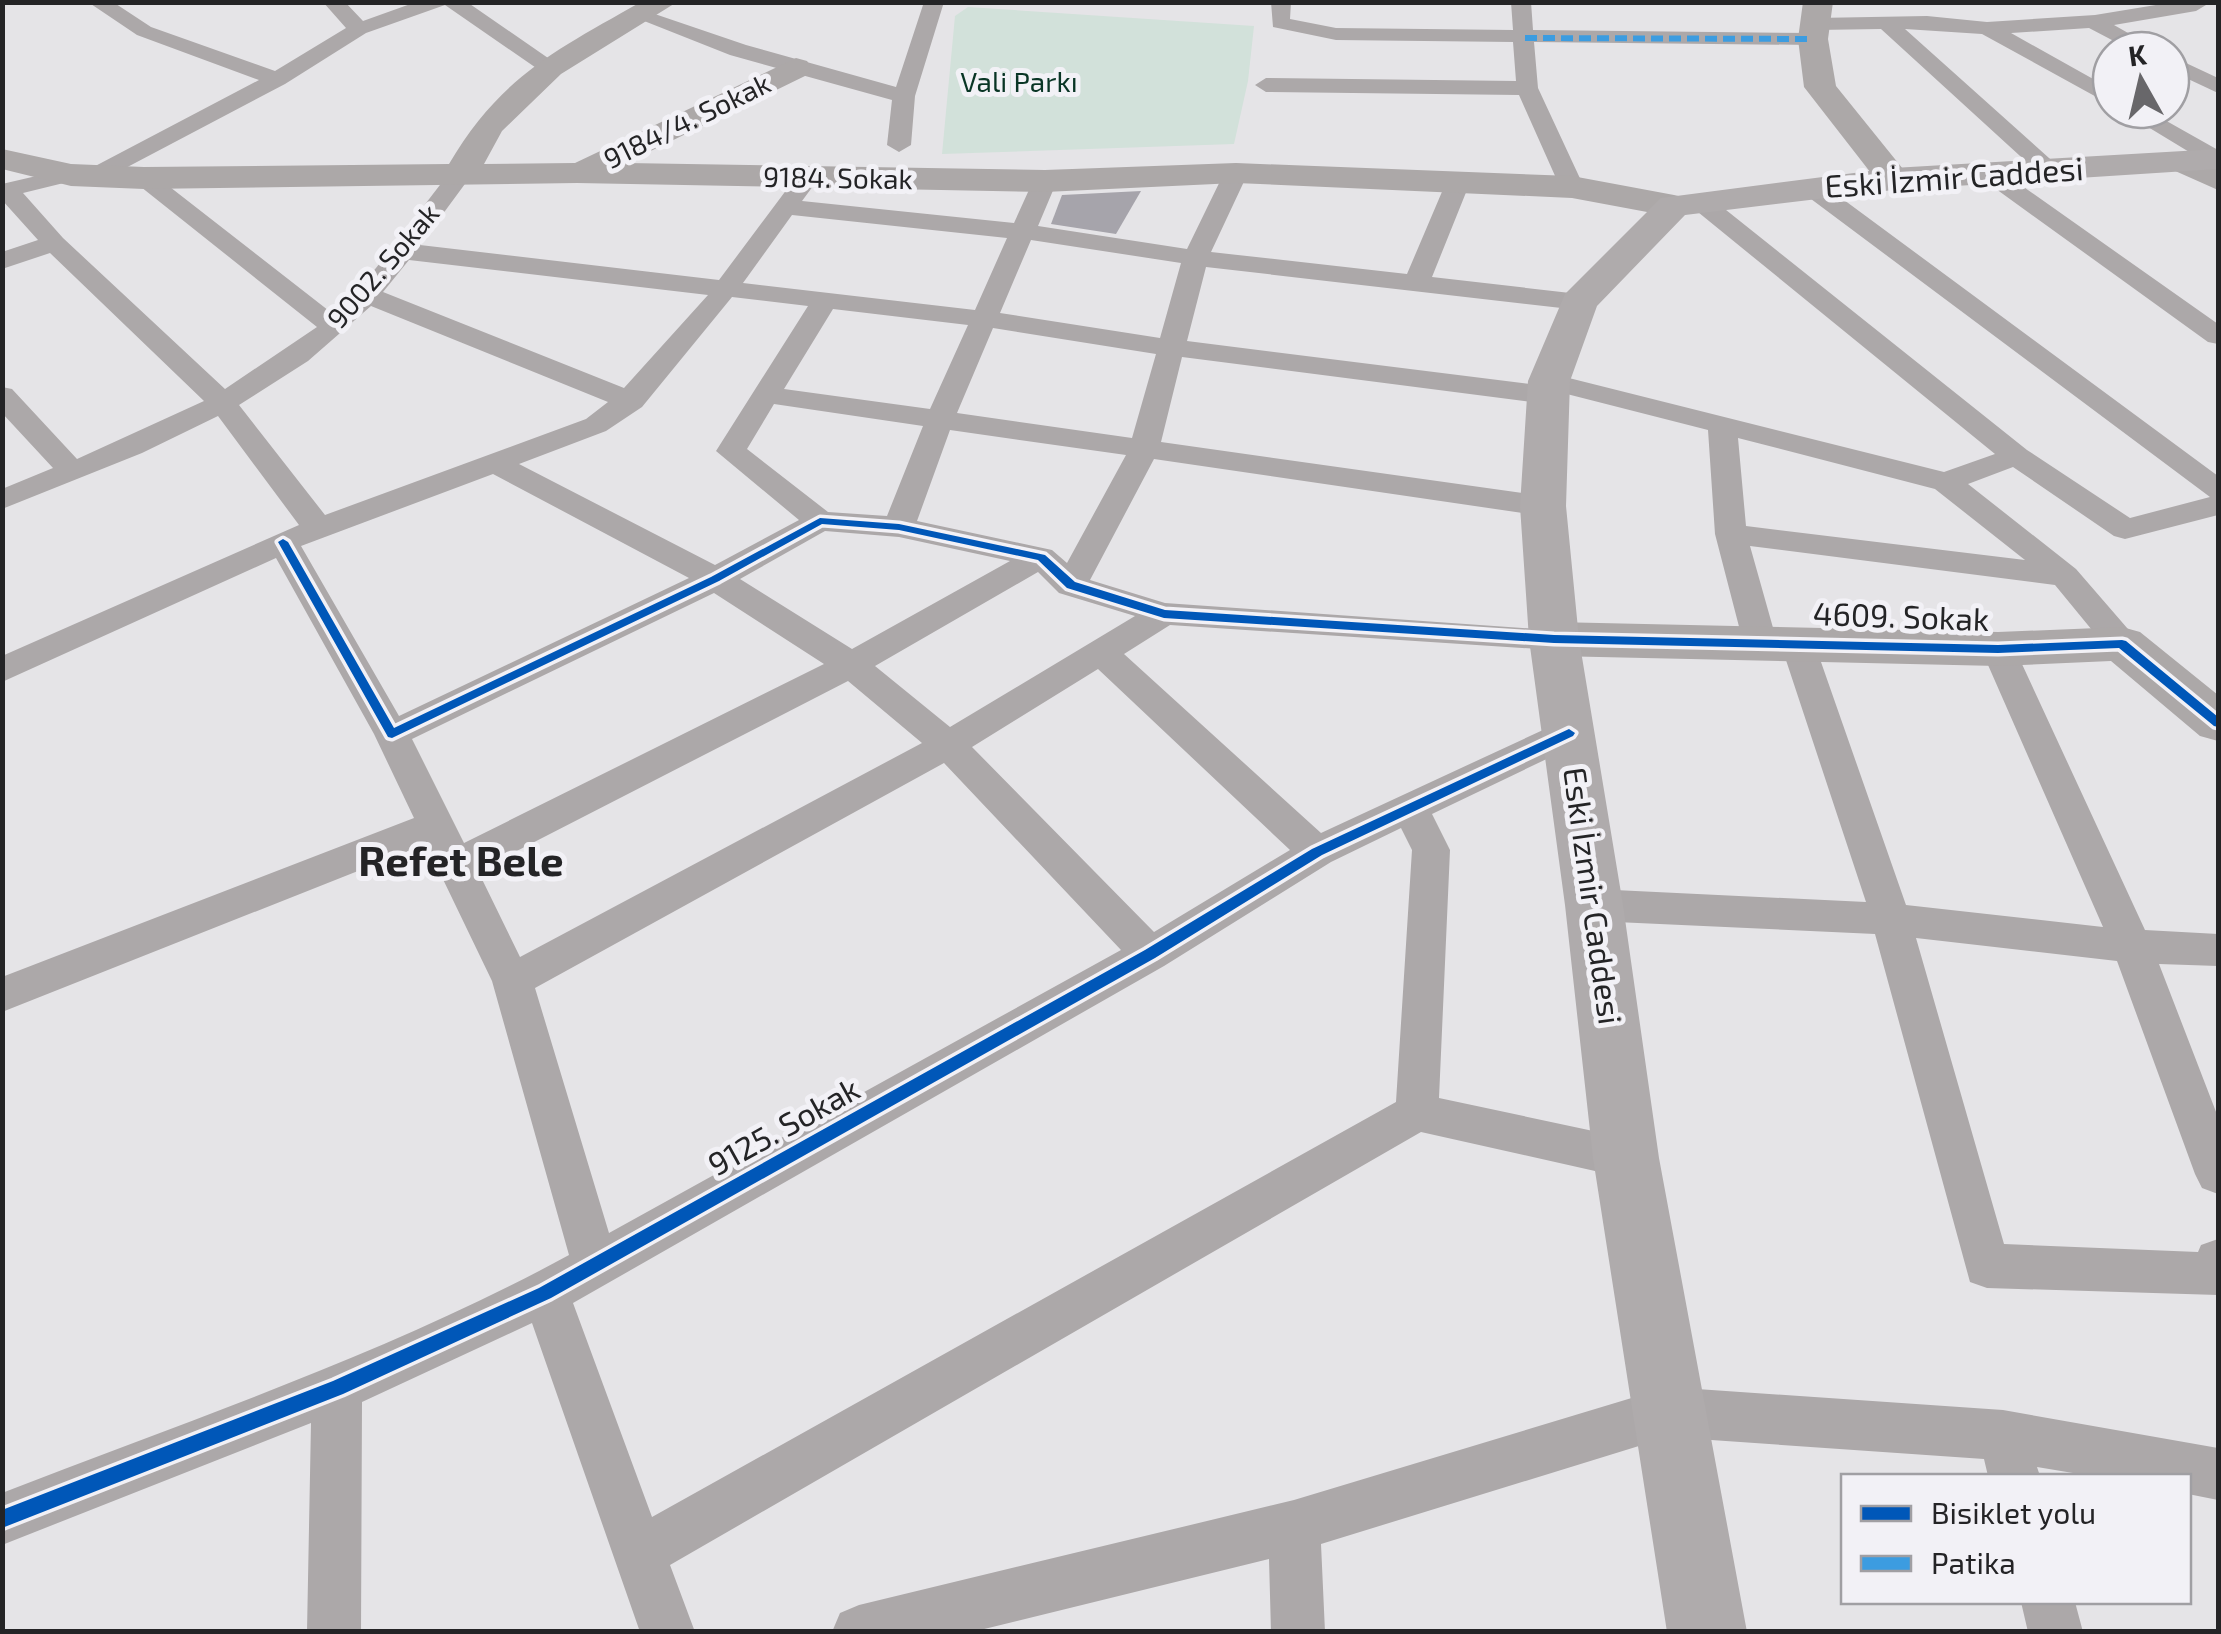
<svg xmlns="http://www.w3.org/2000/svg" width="2221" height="1634" font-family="'Exo 2',sans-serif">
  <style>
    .green { fill: #d2e1da }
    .building { fill: #a6a4ab }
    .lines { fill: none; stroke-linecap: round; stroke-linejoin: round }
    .street { fill: #aca8a9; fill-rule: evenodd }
    .secondary { fill: #aca8a8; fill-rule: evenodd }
    .primary { fill: #afabac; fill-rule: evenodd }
    .quiet { stroke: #3c9ce0; stroke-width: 6; stroke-dasharray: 12 6; stroke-linecap: butt }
    .cycleway-casing { stroke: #f2f1f6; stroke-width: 7 }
    .cycleway { fill: #0057b8; fill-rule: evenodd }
    .labels { text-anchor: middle; stroke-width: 10; stroke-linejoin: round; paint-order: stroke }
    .far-park-label { font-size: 28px; fill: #093525; stroke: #f2f1f6 }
    .far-street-label { font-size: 28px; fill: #242426; stroke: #f2f1f6 }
    .street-label { font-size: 32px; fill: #242426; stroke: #f2f1f6 }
    .district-label { font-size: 42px; font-weight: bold; fill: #242426; stroke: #f2f1f6 }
  </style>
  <rect width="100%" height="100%" fill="#e5e4e7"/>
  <path class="green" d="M968 7 1254 26 1248 81 1234 144 942 154 955 16Z"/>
  <path class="building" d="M1141 191 1116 234 1051 224 1062 195Z"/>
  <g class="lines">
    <path class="street" d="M88 2H113L151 27 275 71 346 28 323 2H345L363 21 416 2H467L561 67 558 72H542L445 5 366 33 285 84 99 182 91 184 80 179 23 193 63 238 225 389 317 327 136 183 132 178 136 173H152L333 314 376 268 453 168 461 166 473 173 420 245 719 280 799 173 807 171 819 178 802 201 1014 223 1033 181 1045 174 1057 181 1038 226 1187 249 1224 173 1236 166 1248 173 1211 252 1407 274 1447 180 1459 173 1471 180 1432 277 1579 294 1588 296 1592 302 1588 308 1579 310 1206 267 1187 341 1538 385 1535 381 1539 375 1549 373 1944 472 1995 454 1693 208 1690 203 1693 198H1711L2027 450 2130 518 2210 497 1803 193 1800 188 1803 183H1821L2218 476V515L2125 539 2114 536 2013 467 1968 484 2076 569 2134 636 2139 644 2134 652 2122 656 2110 652 2055 585 1750 546 1777 642 1772 650 1760 653 1748 650 1743 642 1715 534 1708 430 1559 392 1557 401 1547 404 1182 357 1161 442 1543 496 1554 499 1558 506 1554 513 1543 516 1154 459 1090 580 1165 603 1566 631 1571 639 1566 647 1554 650 1170 625 1124 654 1321 833 1556 724 1569 720 1582 724 1587 733 1582 742 1432 814 1450 850 1439 1098 1626 1138 1642 1144 1648 1158 1642 1172 1626 1178 1421 1132 670 1565 695 1632H640L532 1323 362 1402 361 1632H307L311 1423 2 1545V1493C192 1419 390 1353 569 1255L492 981 426 844 2 1012V977L414 818 374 734 276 558 2 682V656L299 525 218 416 142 453 2 509V489L53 468 2 413V387L12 389 77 459 204 401 50 253 2 269V252L38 240 2 200V184L71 168 82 173 259 80 137 35ZM792 215 1007 238 975 310 743 283ZM1031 240 1181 263 1160 338 1000 313ZM409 260 708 295 624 388 383 292ZM732 297 808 306 716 451 799 520 715 565 519 464 606 431 642 407ZM371 306 608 402 586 419 325 515 239 405 308 361ZM833 309 968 325 930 409 784 389ZM993 328 1156 354 1132 438 957 413ZM774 404 923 426 887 516 828 512 747 449ZM950 430 1126 455 1067 563 1052 550 917 521ZM1738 438 1935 489 2025 560 1746 526ZM493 474 689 578 399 716 301 546ZM825 531 899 537 1010 561 852 649 740 579ZM1038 572 1059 593 1135 616 950 727 875 666ZM714 593 824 664 464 843 412 739ZM1098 669 1290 850 1154 932 972 747ZM848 681 922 743 520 957 478 871ZM944 763 1121 950 609 1233 535 988ZM1401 828 1412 850 1396 1102 652 1517 573 1303 1164 966 1331 862Z
      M924 2H944L915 96 911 145 899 152 887 145 892 100 730 55 629 15 632 11H646L746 45 896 87Z
      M1271 2H1291L1290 19 1336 28 1513 30 1511 2H1531L1533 30 1813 33 1824 39 1813 45 1534 42 1538 88 1584 187 1572 194 1560 187 1519 95 1266 92 1255 85 1266 78 1516 81 1513 42 1336 40 1273 27Z
      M2174 2 2206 5 2196 11 2114 25 2158 50H2131L2089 28 2011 33 2111 89V105L1982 34 1905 29 2059 167 2063 172 2059 177H2043L1881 29 1816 30 1806 24 1816 18 1927 16 1987 22 2095 15Z
      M2171 56 2218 78V93L2171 71Z
      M2120 110H2147L2218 150V166L2209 164Z
      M1993 169 2001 171 2218 324V344L2208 342 1985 181 1981 176Z
      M1797 631 1809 634 1814 642 1906 905 2103 927 1981 649 1986 641 1998 637 2010 641 2015 649 2145 930 2218 934V966L2159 964 2218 1117V1194L2202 1188 2195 1174 2117 961 1916 938 2004 1244 2198 1252 2201 1245 2218 1239V1295L1987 1288 1970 1282 1875 934 1594 921 1580 916 1574 905 1580 894 1594 889 1866 902 1780 642 1785 634Z
      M1668 1387 2003 1410 2218 1448V1500L2188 1494V1476H2091L2037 1467 2040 1476H1988L1984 1459 1668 1437 1321 1544 1325 1632H1271L1269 1559 972 1632H832L840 1613 859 1605 1294 1500Z
      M2021 1602H2075L2083 1632H2028Z"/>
    <path class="secondary" d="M641 2H677L561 74 502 131 484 164 575 163 796 58 807 61 812 68 807 75 626 163 1045 170 1236 163 1572 176 1674 195 1687 198 1692 206 1687 214 1674 217 1572 198 1236 183 1045 192 577 183 144 189 71 186 2 169V149L71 164 144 167 449 164C500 77 556 50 641 2Z
      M1803 2H1833L1828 39 1836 86 1911 179 1905 186 1893 190 1881 186 1804 87 1798 39Z
      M2185 153 2218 166V190L2173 170 2168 163 2173 156Z
      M1554 622 1998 632 2122 627 2140 632 2218 695V741L2200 736 2111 661 1998 666 1554 656 1537 651 1529 639 1537 627Z"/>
    <path class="primary" d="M2218 149V169L1893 190 1685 215 1597 306 1570 381 1566 506 1579 639 1623 905 1659 1158 1747 1632H1667L1593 1158 1565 905 1529 639 1520 506 1528 381 1565 294 1661 198 1893 168Z"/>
    <path class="quiet" d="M1525 38 1813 39"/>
    <defs>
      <path id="cycleway" d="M820 518 899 524 1045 555 1075 582 1165 610 1554 635 1998 645 2122 640 2126 641 2218 717V727L2214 726 2119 648 1998 653 1554 643 1164 618 1067 588 1038 560 899 530 822 524 719 581 392 738 388 737 278 542 283 539 288 542 394 728 711 577Z
        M1569 729 1575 733 1573 736 1322 855 1155 958 551 1298 343 1394 2 1528V1510L333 1381 539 1288 1145 950 1312 849Z"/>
    </defs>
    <use href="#cycleway" class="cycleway-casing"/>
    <use href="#cycleway" class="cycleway"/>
  </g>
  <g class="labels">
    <g class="far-park-label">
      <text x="1019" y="92">Vali Parkı</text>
    </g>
    <g class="far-street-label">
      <text transform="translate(687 121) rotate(-26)" y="10">9184/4. Sokak</text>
      <text transform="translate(838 178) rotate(1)" y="10">9184. Sokak</text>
      <text transform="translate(383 266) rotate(-49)" y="10">9002. Sokak</text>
    </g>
    <g class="street-label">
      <text transform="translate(1954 178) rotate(-4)" y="11">Eski İzmir Caddesi</text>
      <text transform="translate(1901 617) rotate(2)" y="11">4609. Sokak</text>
      <text transform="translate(1592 896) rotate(82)" y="11">Eski İzmir Caddesi</text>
      <text transform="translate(784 1127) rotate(-29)" y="11">9125. Sokak</text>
    </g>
    <g class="district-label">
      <text x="461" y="876">Refet Bele</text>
    </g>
  </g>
  <rect width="2221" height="1634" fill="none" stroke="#242426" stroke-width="10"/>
  <rect x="1841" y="1474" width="350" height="130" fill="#f2f1f6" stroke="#a09fa3" stroke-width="2.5"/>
  <rect x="1861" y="1506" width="50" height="15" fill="#0057b8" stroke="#a09fa3" stroke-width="2.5"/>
  <text x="1931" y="1524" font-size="30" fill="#242426">Bisiklet yolu</text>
  <rect x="1861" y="1556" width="50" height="15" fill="#3c9ce0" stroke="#a09fa3" stroke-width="2.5"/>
  <text x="1931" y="1574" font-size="30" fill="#242426">Patika</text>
  <g transform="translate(2141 80) rotate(352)"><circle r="48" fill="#f2f1f6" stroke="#a09fa3" stroke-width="2.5"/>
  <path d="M0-8L18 38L0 25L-18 38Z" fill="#68676a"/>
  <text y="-15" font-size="28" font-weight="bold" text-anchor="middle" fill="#242426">K</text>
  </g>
</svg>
